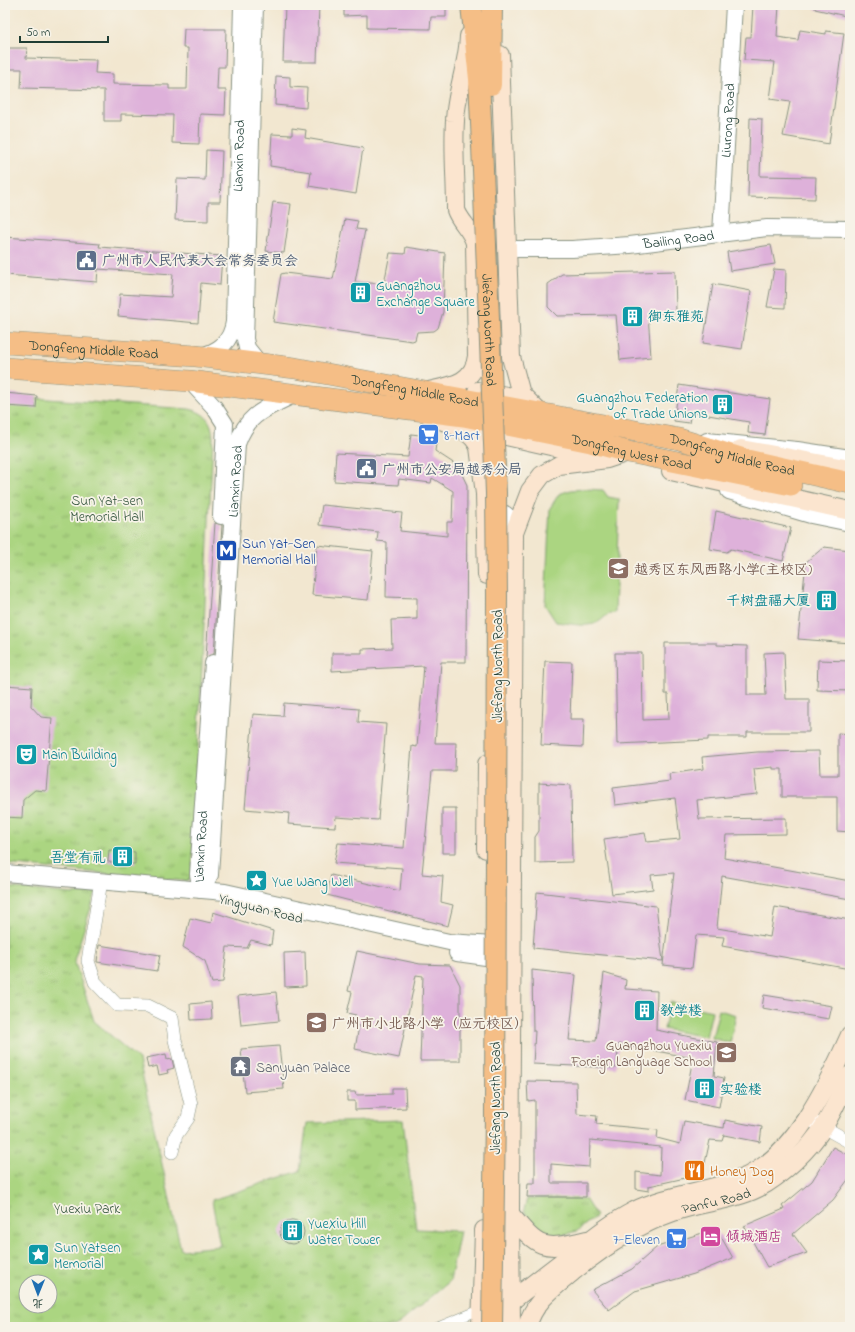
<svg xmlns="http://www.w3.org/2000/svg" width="855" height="1332" font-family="'Indie Flower','LXGW WenKai TC',sans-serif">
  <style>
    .park { fill: url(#park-tufts); stroke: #65895a; fill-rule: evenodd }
    .pitch { fill: #abd581; stroke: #65895a }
    .building { fill: #deb1da }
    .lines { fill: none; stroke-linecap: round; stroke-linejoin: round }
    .pedestrian-casing { stroke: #889282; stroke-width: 10 }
    .minor-casing { stroke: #889282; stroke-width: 14 }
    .tertiary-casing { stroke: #889282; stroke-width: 18 }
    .secondary-casing { stroke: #889282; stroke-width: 20 }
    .primary-casing { stroke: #889282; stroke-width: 22 }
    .trunk-casing { stroke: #889282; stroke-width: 22 }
    .pedestrian { stroke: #fff; stroke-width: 9 }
    .minor { stroke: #fff; stroke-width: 13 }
    .tertiary { stroke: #fff; stroke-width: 16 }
    .secondary { stroke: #fbe5cf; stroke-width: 18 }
    .primary { stroke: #f5be86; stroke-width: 20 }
    .trunk { stroke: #f5be86; stroke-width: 21 }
    .primary-bridge-casing { stroke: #889282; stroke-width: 22; stroke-linecap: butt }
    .primary-bridge { stroke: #f5be86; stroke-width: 20 }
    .labels { text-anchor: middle; stroke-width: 3.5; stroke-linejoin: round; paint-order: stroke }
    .street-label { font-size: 14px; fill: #1f3d34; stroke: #f7f3e8 }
    .service-label { font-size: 14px; fill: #4e5e75; stroke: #f7f3e8; text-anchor: start }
    .culture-label { font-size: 14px; fill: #0d838f; stroke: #f7f3e8; text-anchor: start }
    .shop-label { font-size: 14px; fill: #366cbe; stroke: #f7f3e8; text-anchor: start }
    .park-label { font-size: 14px; fill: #3b5b43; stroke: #f7f3e8 }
    .transit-label { font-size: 14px; fill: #164399; stroke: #f7f3e8; text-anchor: start }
    .education-label { font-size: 14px; fill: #785e54; stroke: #f7f3e8; text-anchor: start }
    .worship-label { font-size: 14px; fill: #5b616d; stroke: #f7f3e8; text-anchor: start }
    .food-label { font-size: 14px; fill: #c56008; stroke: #f7f3e8; text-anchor: start }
    .hotel-label { font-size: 14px; fill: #b23c85; stroke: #f7f3e8; text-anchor: start }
  </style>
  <defs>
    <pattern id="park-tufts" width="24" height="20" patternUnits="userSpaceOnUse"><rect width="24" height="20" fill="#abd581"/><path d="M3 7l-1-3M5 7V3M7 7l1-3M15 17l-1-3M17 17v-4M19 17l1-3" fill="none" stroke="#8bae6a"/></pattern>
  </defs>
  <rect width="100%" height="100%" fill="#f7f3e8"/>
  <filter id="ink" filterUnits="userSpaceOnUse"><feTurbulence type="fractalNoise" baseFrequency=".025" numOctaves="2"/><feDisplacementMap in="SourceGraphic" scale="8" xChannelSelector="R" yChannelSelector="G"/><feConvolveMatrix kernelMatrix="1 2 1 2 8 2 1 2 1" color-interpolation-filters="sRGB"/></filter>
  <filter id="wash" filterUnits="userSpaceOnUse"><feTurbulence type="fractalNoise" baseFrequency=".012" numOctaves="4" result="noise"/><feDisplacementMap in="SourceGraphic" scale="16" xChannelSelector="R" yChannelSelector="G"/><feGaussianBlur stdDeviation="0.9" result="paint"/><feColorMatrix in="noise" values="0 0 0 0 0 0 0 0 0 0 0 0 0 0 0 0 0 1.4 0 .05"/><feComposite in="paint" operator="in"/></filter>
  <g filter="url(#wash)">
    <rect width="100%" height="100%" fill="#f2e7d0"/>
    <path class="park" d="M5 396 189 409C206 413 212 421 213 438L192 872 190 879 185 881 5 864Z
      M5 887 73 894 96 892 74 960 94 1021 139 1060 181 1250 220 1246 212 1200 300 1171 307 1123 403 1120 416 1229 460 1231 450 1281 395 1327H5ZM26 1282H50V1306H26Z
      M539 1198 585 1199 596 1216 577 1231 558 1236 541 1233 532 1226 524 1210 527 1199Z"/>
    <path class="pitch" d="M586 489 603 490 608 497 619 499 615 613C604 614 604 620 596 623 584 628 569 623 556 622L545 605 550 508 559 494 571 490Z
      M670 1002 712 1011 706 1037 664 1029Z
      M719 1010 736 1015 730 1043 712 1038Z"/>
    <g id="blocks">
      <path class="building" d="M285 5H319L317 62H283Z
        M344 5H446V17H431L430 29 367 28V15L344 16Z
        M753 5H779L777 37 798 40 800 30 826 34V31L844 33 829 144 783 136 790 102 770 99 775 62 744 60 746 37H751Z
        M815 5H850V17L815 9Z
        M184 29H226L225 67H218L217 90H226L225 115 200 114 199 144 172 143 173 115 121 114V121H104V90L21 88 22 69H5V48H27L26 58 96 60 95 73 113 74V84L169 85V89H187L188 48H183Z
        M276 76 290 77V87L307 88 306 108 275 105Z
        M750 118 762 119 760 176 816 177 815 199 748 197Z
        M292 128 306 130 305 138 363 148 356 194 309 186 311 172 270 166 272 134 292 135Z
        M206 150 222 151 220 202H208V221L175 220 177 179 205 180Z
        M273 202 291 204 284 253 266 251Z
        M345 219 358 221 356 229 365 230 355 282 384 284 390 253 405 254 406 247 445 253 443 312 438 328 434 331 417 332 415 340 412 341 273 322 281 274 285 273 333 279Z
        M5 237 100 244 99 247 222 256 220 285 201 283 198 323 118 316 120 294 171 297 173 274 98 269 97 282 5 275Z
        M771 245 775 264 730 271 727 252Z
        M774 269 786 270 785 308 767 307Z
        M675 271 676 313 648 314 651 357 620 360 616 315 557 316 548 307V284L562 274Z
        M713 284 751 291 742 349 703 343Z
        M679 385 770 399 765 435 748 433 749 422 691 412 689 423 674 421Z
        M5 393 37 396 36 408 5 406Z
        M411 434 437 437 435 451 458 466 467 485 466 662H441L435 743H456L455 771H432L422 874 443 876 441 902 453 905 448 926 327 895 331 875 400 891 402 868 334 863 338 843 404 848 412 746 417 747 424 666 332 671V653H362V649L392 648 391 620 417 619V598L386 597 387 542 377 541 378 532 319 525 322 505 402 513 400 531 447 536V522H452L453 491 432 478 431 483 399 479 398 485 334 481 336 453 408 457Z
        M716 511 791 528 783 561 731 549 727 552 710 549Z
        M215 523 222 525 214 654 206 657Z
        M317 545 373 551 368 600 312 595Z
        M824 547 850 550V643L798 639 806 562Z
        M665 643H717V645L747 646V695H766L764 653 784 652 786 699H809V732H747V737H708V740L617 744 615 653H642L643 720 669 719 668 694H665Z
        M818 660 850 661V691L817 690Z
        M545 661 572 662 570 719H584L583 747 541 745Z
        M5 685 32 687 31 706 41 717 52 718 46 791 35 790 23 800 22 818 5 817Z
        M284 703 359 709 358 722 386 724 378 820 336 817 335 827 288 824 289 813 245 809 253 714 283 716Z
        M838 733 850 734V832L837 831V797H782V769H773V767L754 769 757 794 697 800 699 819 786 818V834L726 835 724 858 850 881V899L722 876 717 928 770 937 775 907 850 920V969L722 946 724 937 696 935 692 968 663 965 674 873 651 875 653 889 612 894 604 839 645 833 647 842 680 839 675 798 615 805 613 788 670 781 669 774 703 769 702 757 757 752 819 751 820 775H838Z
        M539 783 571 785 572 862 535 863V837L539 831Z
        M442 808H456V853H442Z
        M109 850 135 852V864L108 862Z
        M537 892 656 906 663 961 533 948Z
        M213 912 273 931 271 945 251 940 247 948 227 947 223 982 212 983 205 961 183 947 190 918 211 923Z
        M99 945 160 955 157 971 97 962Z
        M357 951 420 964 450 965 460 985V1061H420L423 976 416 975 399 1058 355 1049 359 1026 354 1024 356 1015 347 1013 352 992 348 991Z
        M305 952 306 986 285 987 284 953Z
        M532 970 576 975 569 1040 596 1041 604 973 626 980 625 989 657 991 656 1030 717 1042 714 1076 724 1078 719 1107 685 1100 693 1058 619 1044 616 1068 533 1064 535 1031H533Z
        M276 992 279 1021 241 1025 238 996Z
        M764 995 832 1006 829 1019 762 1008Z
        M211 1002 212 1019 191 1020 190 1004Z
        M279 1046 284 1089 245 1092 241 1049Z
        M166 1054 167 1060 172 1059 174 1068 167 1070 168 1073 159 1075 157 1066 148 1068 146 1058Z
        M527 1081 576 1082 577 1114 597 1116 596 1124 658 1130 657 1138 680 1144 684 1121 724 1128 725 1120 762 1127 760 1142 724 1135 722 1141 710 1140 703 1172 684 1175 685 1178 649 1186V1191L636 1189V1172L660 1175 661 1147 590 1140 589 1167 551 1164V1183H586V1197H527L528 1183H535V1100L528 1101Z
        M392 1088H405L406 1108 355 1110V1101H347V1092H355L356 1095 392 1094Z
        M833 1147 850 1156V1177L833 1200 793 1234 807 1253 767 1267 744 1226 784 1209 782 1206 812 1181Z
        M280 1232a12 12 0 1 1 24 0a12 12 0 1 1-24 0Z
        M709 1231 720 1235 733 1258 694 1274 635 1291 609 1310 592 1290 632 1269 657 1247Z"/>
    </g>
  </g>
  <g filter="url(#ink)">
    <use href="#blocks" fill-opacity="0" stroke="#889282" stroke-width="1"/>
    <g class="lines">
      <defs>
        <path id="pedestrian" d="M438 1327 482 1309"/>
        <path id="minor" d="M101 881 88 961 95 982 117 1005 148 1006 172 1018 175 1040 191 1104 188 1118 176 1135 172 1152
          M807 1118 850 1142"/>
        <g id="tertiary">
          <path d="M255 5 245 339 247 348 259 363"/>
          <path id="s1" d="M721 234 734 5"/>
          <path id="s2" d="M507 249H572L630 245 767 228 850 229"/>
          <path id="s3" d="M199 356C219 352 231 342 234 322L242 5"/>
          <path d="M190 381 214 407 225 424 221 516"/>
          <path d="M707 441 797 450 850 458"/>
          <path d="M729 491 811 515 850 523"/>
          <path d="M488 520 494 514C509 509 511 522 514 533"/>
          <path d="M5 873 225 892 449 942 507 946"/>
          <path id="s4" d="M201 890 210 875 237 444C248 412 268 408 295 394"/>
          <path id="s5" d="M201 890 198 874 213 663"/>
          <path d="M457 953 486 957"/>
        </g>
        <g id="secondary">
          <path d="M500 55 511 357 521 394 540 413"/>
          <path d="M429 391C452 386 474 383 477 356L475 243C472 230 460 222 456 210 456 180 453 150 455 121 456 92 468 65 469 36"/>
          <path d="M477 391 513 397 529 406"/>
          <path d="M430 416C447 423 471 428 479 447L485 494 487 575"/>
          <path d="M480 430 595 456"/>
          <path d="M741 449 850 469"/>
          <path d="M671 471 850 511"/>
          <path d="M486 849 487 764"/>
          <path d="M510 1214C539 1249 542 1251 587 1240"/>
          <path d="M505 1306C525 1290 546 1274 567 1258 589 1241 609 1224 634 1211 667 1195 704 1192 738 1180 792 1162 828 1084 850 1035"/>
          <path d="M481 1327 484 1230"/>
          <path d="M511 1327 510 1214 514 533 530 491 542 475 559 465 607 459 628 452"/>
          <path id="s6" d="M527 1327C534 1300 555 1287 575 1270 605 1246 636 1225 673 1212 700 1202 732 1201 758 1188 780 1177 811 1148 824 1126 834 1110 841 1092 850 1075"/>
        </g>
        <path id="primary" d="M471 5 479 79 482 145
          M491 85 492 5"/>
        <g id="trunk">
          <path id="s7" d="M5 343 196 356 295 368 679 439 747 460 850 483"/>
          <path id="s8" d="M5 368 190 381 464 416 591 442 628 452 791 485"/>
        </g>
      </defs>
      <use href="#pedestrian" class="pedestrian-casing"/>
      <use href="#minor" class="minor-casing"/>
      <use href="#tertiary" class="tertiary-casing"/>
      <use href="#secondary" class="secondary-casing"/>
      <use href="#primary" class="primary-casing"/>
      <use href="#trunk" class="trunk-casing"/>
      <use href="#pedestrian" class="pedestrian"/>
      <use href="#minor" class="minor"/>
      <use href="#tertiary" class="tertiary"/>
      <use href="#secondary" class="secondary"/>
      <use href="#primary" class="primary"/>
      <use href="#trunk" class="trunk"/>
      <defs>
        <g id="primary-bridge">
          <path id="s9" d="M482 145 496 493 497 595 495 1115 492 1327"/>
        </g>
      </defs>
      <use href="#primary-bridge" class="primary-bridge-casing"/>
      <use href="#primary-bridge" class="primary-bridge"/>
    </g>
  </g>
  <defs>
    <symbol id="civic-square" viewBox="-11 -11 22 22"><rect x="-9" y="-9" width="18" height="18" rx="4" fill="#5c6f8a" stroke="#f7f3e8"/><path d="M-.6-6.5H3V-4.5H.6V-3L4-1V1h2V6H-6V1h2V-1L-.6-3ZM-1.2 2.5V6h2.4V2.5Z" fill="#fff"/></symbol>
    <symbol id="building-square" viewBox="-11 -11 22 22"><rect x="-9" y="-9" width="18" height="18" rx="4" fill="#0f9aa8" stroke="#f7f3e8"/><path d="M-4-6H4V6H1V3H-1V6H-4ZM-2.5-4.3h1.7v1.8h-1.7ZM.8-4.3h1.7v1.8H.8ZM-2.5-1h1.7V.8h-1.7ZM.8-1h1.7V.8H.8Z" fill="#fff"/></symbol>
    <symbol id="supermarket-square" viewBox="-11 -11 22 22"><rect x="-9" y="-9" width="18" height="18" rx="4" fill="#3f7fe0" stroke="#f7f3e8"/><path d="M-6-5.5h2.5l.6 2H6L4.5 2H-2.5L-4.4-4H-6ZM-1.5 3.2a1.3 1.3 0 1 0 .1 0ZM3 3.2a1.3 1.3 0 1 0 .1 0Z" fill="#fff"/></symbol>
    <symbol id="metro-square" viewBox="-11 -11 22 22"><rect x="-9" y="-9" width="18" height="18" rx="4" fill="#1a4fb4" stroke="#f7f3e8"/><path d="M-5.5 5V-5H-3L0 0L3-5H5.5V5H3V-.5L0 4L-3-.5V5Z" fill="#fff"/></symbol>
    <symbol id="school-square" viewBox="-11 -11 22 22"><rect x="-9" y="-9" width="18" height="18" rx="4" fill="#8d6e63" stroke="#f7f3e8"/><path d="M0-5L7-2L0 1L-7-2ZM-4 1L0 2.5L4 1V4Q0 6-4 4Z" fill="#fff"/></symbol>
    <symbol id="theatre-square" viewBox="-11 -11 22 22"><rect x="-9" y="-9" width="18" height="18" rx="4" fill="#0f9aa8" stroke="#f7f3e8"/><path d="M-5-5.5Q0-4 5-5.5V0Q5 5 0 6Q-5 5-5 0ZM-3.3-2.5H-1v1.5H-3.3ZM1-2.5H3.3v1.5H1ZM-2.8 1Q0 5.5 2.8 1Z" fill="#fff"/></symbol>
    <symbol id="sight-square" viewBox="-11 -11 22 22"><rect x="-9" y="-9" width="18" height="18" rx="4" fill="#0f9aa8" stroke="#f7f3e8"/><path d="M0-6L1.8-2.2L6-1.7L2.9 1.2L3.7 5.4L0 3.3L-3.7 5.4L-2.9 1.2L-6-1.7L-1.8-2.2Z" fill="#fff"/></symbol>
    <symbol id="university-square" viewBox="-11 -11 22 22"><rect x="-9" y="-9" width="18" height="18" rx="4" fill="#8d6e63" stroke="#f7f3e8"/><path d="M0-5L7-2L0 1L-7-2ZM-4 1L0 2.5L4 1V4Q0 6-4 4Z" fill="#fff"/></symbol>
    <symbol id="temple-square" viewBox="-11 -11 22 22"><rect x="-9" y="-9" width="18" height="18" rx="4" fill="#6b7280" stroke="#f7f3e8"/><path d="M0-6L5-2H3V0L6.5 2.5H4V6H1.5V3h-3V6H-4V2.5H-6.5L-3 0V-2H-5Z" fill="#fff"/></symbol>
    <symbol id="restaurant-square" viewBox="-11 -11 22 22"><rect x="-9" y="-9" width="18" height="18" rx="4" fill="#e8710a" stroke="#f7f3e8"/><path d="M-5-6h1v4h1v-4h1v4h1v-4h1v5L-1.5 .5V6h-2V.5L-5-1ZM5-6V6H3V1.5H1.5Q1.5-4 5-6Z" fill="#fff"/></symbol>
    <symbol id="hotel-square" viewBox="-11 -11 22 22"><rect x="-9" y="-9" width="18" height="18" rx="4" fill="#d1479c" stroke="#f7f3e8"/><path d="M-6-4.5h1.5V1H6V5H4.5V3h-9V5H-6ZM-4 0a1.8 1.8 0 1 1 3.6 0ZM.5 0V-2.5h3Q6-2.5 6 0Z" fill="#fff"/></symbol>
  </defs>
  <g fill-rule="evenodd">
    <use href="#civic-square" x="74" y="248" width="25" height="25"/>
    <use href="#building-square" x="348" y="280" width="25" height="25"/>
    <use href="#building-square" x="620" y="304" width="25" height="25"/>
    <use href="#building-square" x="710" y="392" width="25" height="25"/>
    <use href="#supermarket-square" x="416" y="422" width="25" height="25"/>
    <use href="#civic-square" x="354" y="456" width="25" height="25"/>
    <use href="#metro-square" x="214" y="538" width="25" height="25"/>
    <use href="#school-square" x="606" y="556" width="25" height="25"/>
    <use href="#building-square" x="814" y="588" width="25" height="25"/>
    <use href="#theatre-square" x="14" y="742" width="25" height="25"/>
    <use href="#building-square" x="110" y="844" width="25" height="25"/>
    <use href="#sight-square" x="244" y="868" width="25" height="25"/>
    <use href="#building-square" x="632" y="998" width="25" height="25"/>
    <use href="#school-square" x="304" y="1010" width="25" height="25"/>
    <use href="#university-square" x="714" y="1040" width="25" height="25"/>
    <use href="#temple-square" x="228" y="1054" width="25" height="25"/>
    <use href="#building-square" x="692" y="1076" width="25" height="25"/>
    <use href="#restaurant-square" x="682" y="1158" width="25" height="25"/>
    <use href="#building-square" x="280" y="1218" width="25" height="25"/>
    <use href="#hotel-square" x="698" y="1224" width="25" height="25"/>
    <use href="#supermarket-square" x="664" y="1226" width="25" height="25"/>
    <use href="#sight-square" x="26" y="1242" width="25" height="25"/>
  </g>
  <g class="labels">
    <g class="street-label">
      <text dy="5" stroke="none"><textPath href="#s1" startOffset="114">Liurong Road</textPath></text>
      <text dy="5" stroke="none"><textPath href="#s3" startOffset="219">Lianxin Road</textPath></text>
      <text dy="5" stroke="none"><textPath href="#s2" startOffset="172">Bailing Road</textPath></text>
      <text dy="5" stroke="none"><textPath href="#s9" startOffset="185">Jiefang North Road</textPath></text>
      <text dy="5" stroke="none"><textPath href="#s7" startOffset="89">Dongfeng Middle Road</textPath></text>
      <text dy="5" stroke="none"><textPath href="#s7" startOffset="413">Dongfeng Middle Road</textPath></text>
      <text dy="5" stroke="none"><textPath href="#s8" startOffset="633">Dongfeng West Road</textPath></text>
      <text dy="5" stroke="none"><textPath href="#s7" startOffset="737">Dongfeng Middle Road</textPath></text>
      <text dy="5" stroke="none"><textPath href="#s4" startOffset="412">Lianxin Road</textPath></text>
      <text transform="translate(497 666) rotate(-90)" y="5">Jiefang North Road</text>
      <text dy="5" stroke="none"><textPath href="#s5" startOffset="44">Lianxin Road</textPath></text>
      <text transform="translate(261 908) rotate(14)" y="5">Yingyuan Road</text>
      <text transform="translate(495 1098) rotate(-90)" y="5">Jiefang North Road</text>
      <text dy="5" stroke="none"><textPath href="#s6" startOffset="235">Panfu Road</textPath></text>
    </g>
    <g class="service-label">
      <text x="102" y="265">广州市人民代表大会常务委员会</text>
      <text x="382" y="474">广州市公安局越秀分局</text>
    </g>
    <g class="culture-label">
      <text x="376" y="290">Guangzhou<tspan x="376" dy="16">Exchange Square</tspan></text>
      <text x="648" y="321">御东雅苑</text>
      <text x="708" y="402" text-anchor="end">Guangzhou Federation<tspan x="708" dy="16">of Trade Unions</tspan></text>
      <text x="810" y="605" text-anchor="end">千树盘福大厦</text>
      <text x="42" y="759">Main Building</text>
      <text x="106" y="862" text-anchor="end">吾堂有礼</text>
      <text x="272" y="886">Yue Wang Well</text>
      <text x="660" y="1015">教学楼</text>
      <text x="720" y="1094">实验楼</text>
      <text x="308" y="1228">YueXiu Hill<tspan x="308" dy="16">Water Tower</tspan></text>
      <text x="54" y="1252">Sun Yatsen<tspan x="54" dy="16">Memorial</tspan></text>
    </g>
    <g class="shop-label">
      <text x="444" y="440">8-Mart</text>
      <text x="660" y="1244" text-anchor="end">7-Eleven</text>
    </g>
    <g class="park-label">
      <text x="107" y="505">Sun Yat-sen<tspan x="107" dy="16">Memorial Hall</tspan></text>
      <text x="87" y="1213">Yuexiu Park</text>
    </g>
    <g class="transit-label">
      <text x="242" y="548">Sun Yat-Sen<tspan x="242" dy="16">Memorial Hall</tspan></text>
    </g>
    <g class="education-label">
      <text x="634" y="574">越秀区东风西路小学(主校区)</text>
      <text x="332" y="1028">广州市小北路小学（应元校区）</text>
      <text x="712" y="1050" text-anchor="end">Guangzhou Yuexiu<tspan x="712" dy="16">Foreign Language School</tspan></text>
    </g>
    <g class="worship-label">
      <text x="256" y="1072">Sanyuan Palace</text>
    </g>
    <g class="food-label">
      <text x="710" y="1176">Honey Dog</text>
    </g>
    <g class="hotel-label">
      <text x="726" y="1241">倾城酒店</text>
    </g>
  </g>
  <rect width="855" height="1332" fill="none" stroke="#f7f3e8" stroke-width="20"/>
  <g transform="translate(38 1294) rotate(181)"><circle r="19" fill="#f7f3e8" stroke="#a1aaa0"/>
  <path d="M0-3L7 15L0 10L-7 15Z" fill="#1f6fb2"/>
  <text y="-6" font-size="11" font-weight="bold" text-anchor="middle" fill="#1f3d34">北</text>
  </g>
  <path d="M20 36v6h88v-6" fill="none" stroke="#1f3d34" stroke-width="2"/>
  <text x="26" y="36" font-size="12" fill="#1f3d34" stroke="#f7f3e8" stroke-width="3" paint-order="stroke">50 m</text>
</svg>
